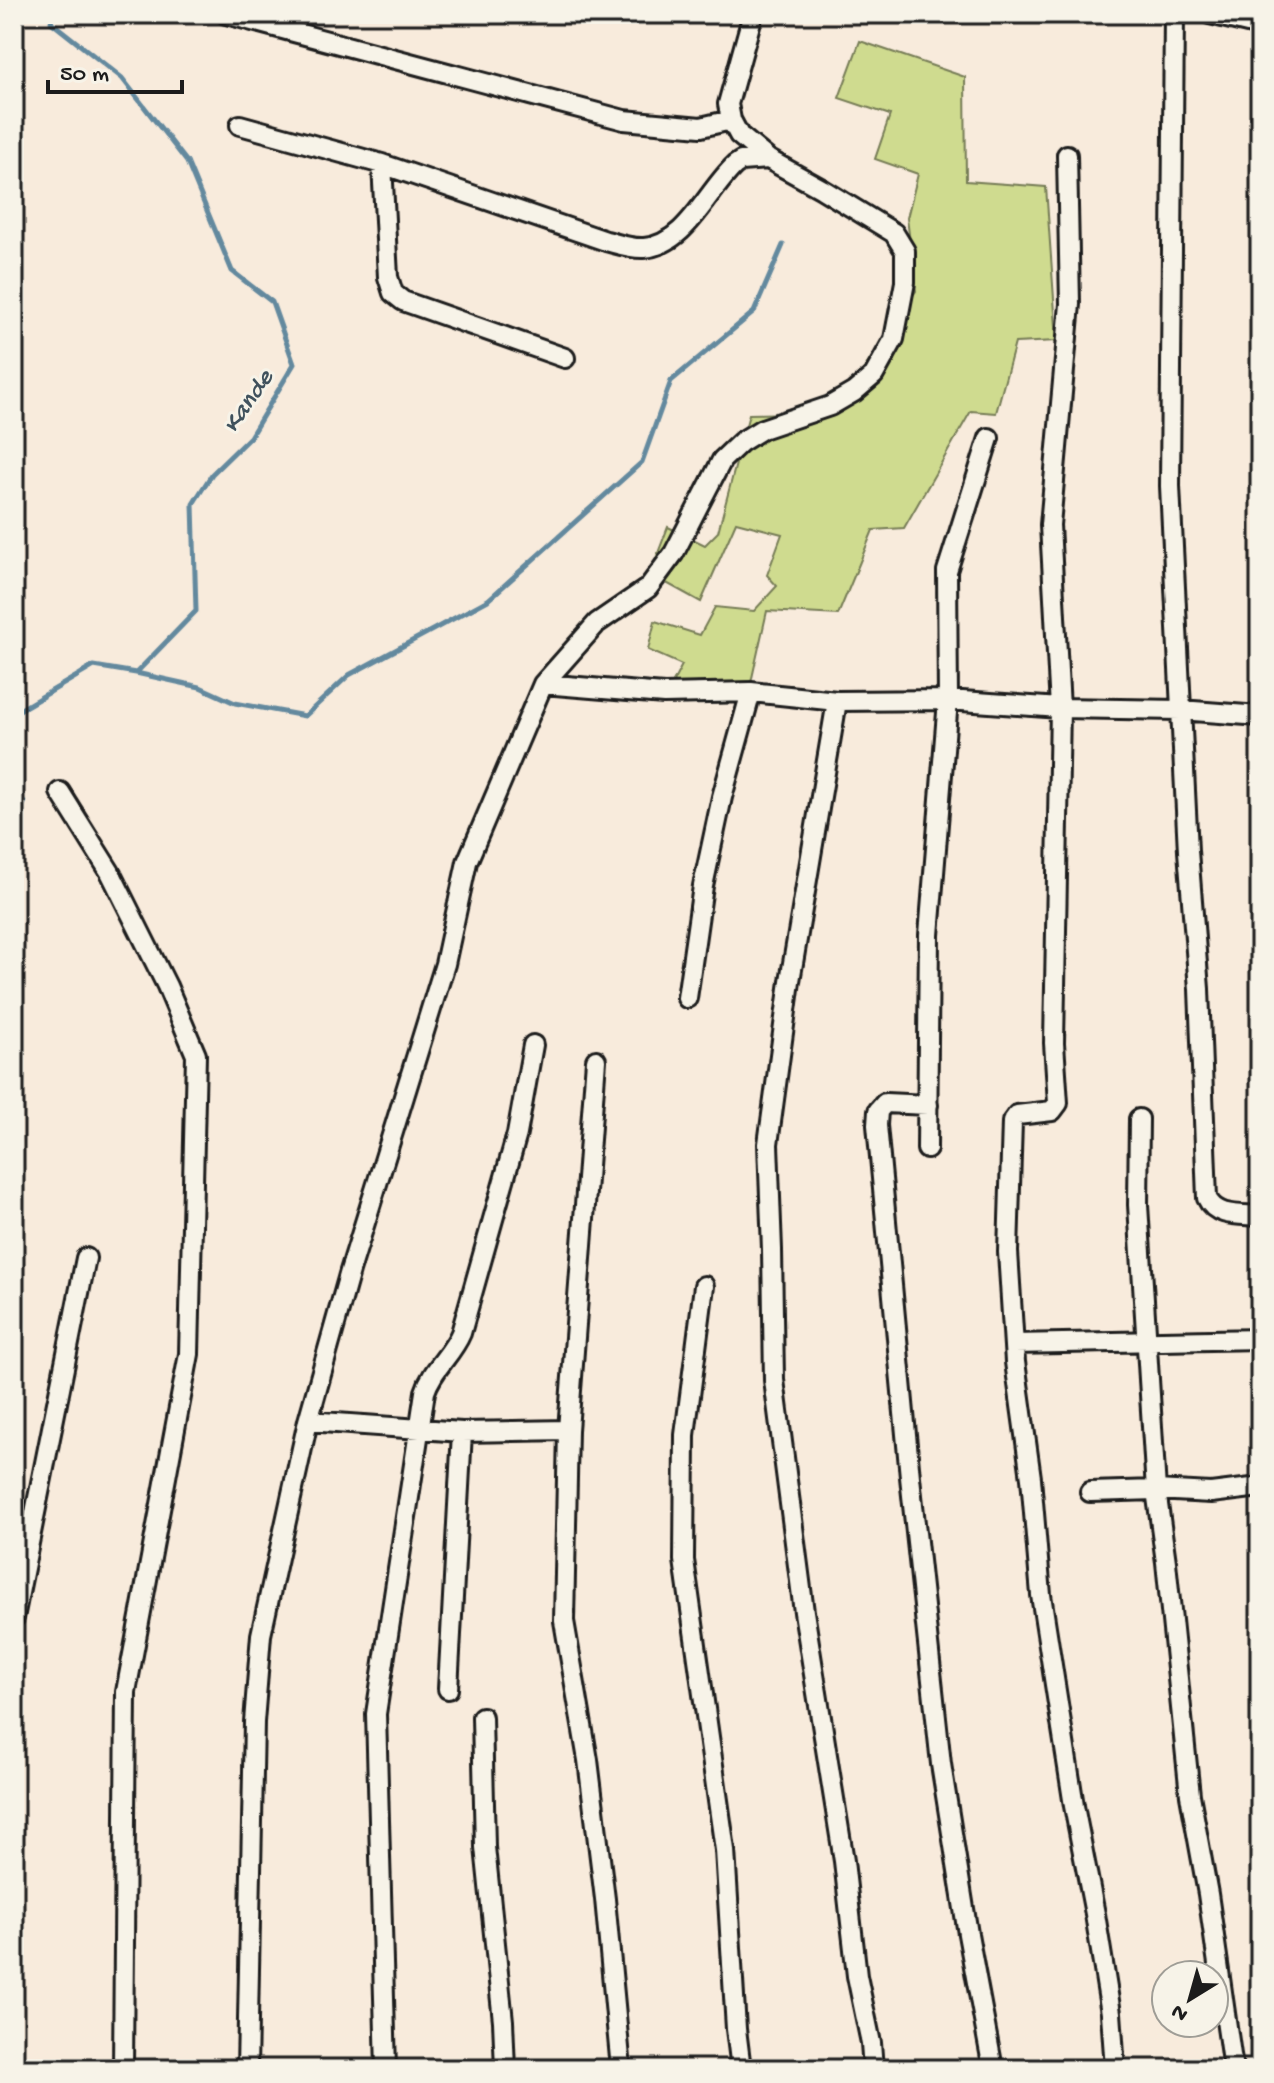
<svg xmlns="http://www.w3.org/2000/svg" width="1274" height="2083" font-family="'Gochi Hand',sans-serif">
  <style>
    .green { fill: #cfdb8f; stroke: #767c56; stroke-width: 2 }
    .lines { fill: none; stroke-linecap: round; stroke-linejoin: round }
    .stream { stroke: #64899e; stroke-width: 5 }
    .minor-casing { stroke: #1c1c1c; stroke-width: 24 }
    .minor { stroke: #f7f3e8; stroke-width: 18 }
    .labels { text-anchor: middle; stroke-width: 6; stroke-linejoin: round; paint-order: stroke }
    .water-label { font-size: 26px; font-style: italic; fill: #40525d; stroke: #f7f3e8 }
  </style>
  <rect width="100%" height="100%" fill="#f8ebdc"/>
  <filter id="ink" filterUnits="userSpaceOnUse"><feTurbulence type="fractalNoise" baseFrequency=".0125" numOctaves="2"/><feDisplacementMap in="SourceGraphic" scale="16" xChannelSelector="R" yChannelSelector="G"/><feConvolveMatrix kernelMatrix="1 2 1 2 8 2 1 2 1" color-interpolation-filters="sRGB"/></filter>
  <g filter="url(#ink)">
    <path class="green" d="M860 41 965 77 966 181 1046 187 1057 341 1015 343 996 413 971 411 904 528 873 530 838 615 767 611 750 687 669 690 682 665 648 650 655 621 700 635 715 607 754 611 777 586 767 575 782 534 736 522 701 602 650 574 668 527 705 545 718 532 749 414 835 412 916 291 907 218 918 174 875 159 890 115 839 98Z"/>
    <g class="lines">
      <path class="stream" d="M136 673 200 687 235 703 305 716 349 675 488 600 642 462 671 381 754 312 783 245
        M14 717 16 712 94 666 136 673 196 611 193 504 212 474 250 437 294 364 272 302 232 271 187 162 122 78 51 22 53 14
        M14 788 24 803 14 822"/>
      <defs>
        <path id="minor" d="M226 14 624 120 701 127 731 120
          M1174 14 1170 486 1188 851 1199 989 1207 1198C1216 1218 1241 1214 1260 1216
          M1210 14 1260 26
          M240 125 382 164 606 241C618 244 632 249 644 248 687 244 706 192 735 165L741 161 768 159
          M1067 155 1070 304 1050 525 1060 708 1054 1043 1058 1103 1052 1111 1017 1115 1012 1122 1008 1252 1015 1362 1031 1478 1041 1595 1074 1806 1095 1914 1111 2013 1115 2069
          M382 164 388 277 393 293 403 301 565 358
          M543 684 664 694 751 692 837 701 948 700 1060 708 1180 710 1260 716
          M837 701 790 981 768 1144 772 1250 774 1380 804 1612 844 1861 857 1976 871 2043 873 2069
          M60 792 110 872 167 986 196 1055 189 1354 126 1692 123 2069
          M687 998 703 886 722 797 751 692
          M596 1060 568 1430 564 1621 588 1760 605 1899 621 2069
          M928 1105 885 1103 878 1111 877 1125 910 1477 941 1764 968 1934 993 2069
          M1139 1119 1138 1205 1156 1490 1166 1562 1190 1795 1208 1894 1233 2069
          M927 1149 929 935 948 700 947 571 989 438
          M704 1286 685 1435 684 1560 725 1850 736 2029 741 2069
          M1014 1344 1260 1339
          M308 1421 462 1432 568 1430
          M1090 1492 1156 1490 1211 1493 1260 1487
          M14 1618 86 1258
          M448 1689 462 1432
          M482 1717 485 1847 503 2021 505 2069
          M247 2069 254 1722 261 1635 308 1421 350 1271 445 964 467 862 543 684 597 623 648 588 674 553 722 460 741 442 762 429 830 406 854 392 874 375 894 339 905 282V251L894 233 822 189 768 159 739 135 731 120 728 104 753 14
          M386 2069 376 1714 425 1392C432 1369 452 1355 461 1333L517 1134 533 1045"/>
      </defs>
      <use href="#minor" class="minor-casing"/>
      <use href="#minor" class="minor"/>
    </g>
  </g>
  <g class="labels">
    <g class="water-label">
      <text transform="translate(246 400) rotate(-56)" y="9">Kande</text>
    </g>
  </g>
  <rect width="1274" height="2083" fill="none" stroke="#f7f3e8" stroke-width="48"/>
  <rect x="24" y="24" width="1226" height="2035" fill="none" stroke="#1c1c1c" stroke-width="3" filter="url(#ink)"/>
  <g transform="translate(1190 1999) rotate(217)"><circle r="38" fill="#f7f3e8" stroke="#9f9d96" stroke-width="2"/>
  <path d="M0-6L14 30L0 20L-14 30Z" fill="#1c1c1c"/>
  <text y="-12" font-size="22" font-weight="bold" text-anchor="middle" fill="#1c1c1c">N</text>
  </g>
  <path d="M48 80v12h134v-12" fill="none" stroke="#1c1c1c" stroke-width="4"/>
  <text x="60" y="80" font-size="24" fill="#1c1c1c" stroke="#f7f3e8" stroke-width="6" paint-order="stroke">50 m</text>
</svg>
